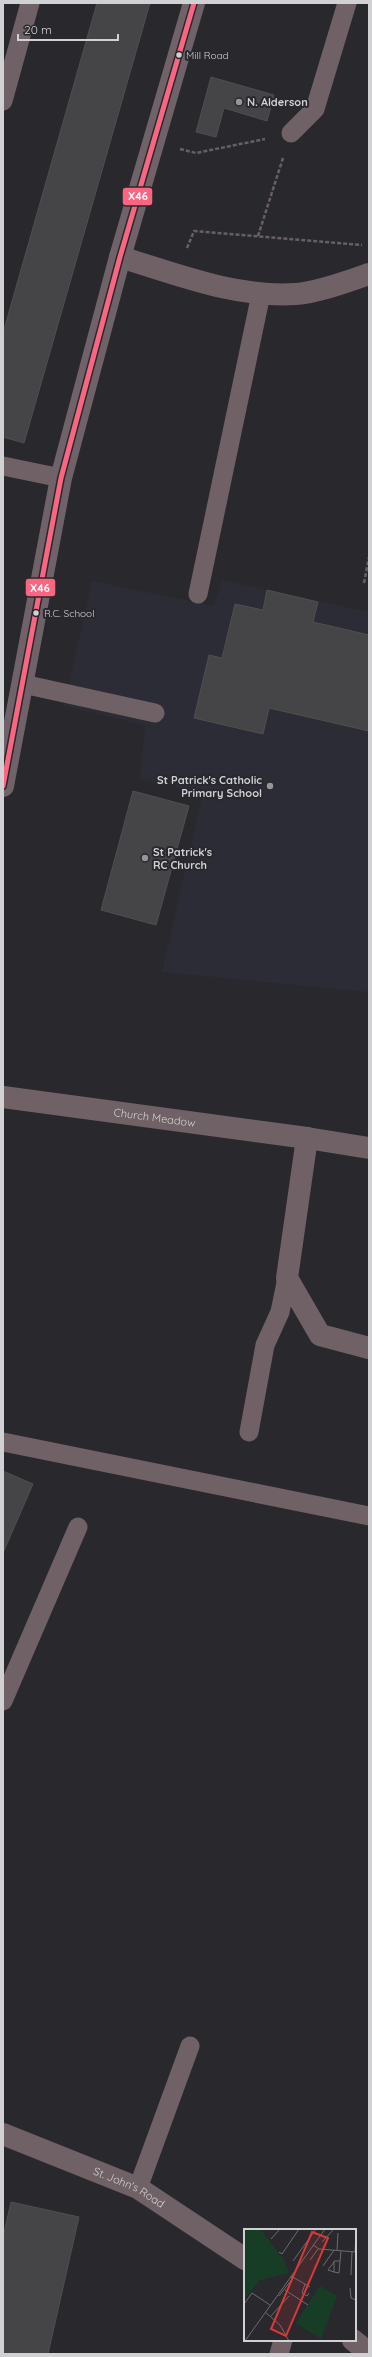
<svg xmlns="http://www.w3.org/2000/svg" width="372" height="2357" font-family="Quicksand,sans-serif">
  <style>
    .built { fill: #2c2c37 }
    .building { fill: #454547; stroke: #4f4e51 }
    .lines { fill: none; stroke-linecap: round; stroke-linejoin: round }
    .path { stroke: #685f63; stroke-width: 2.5; stroke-dasharray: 4 2; stroke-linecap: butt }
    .lane { stroke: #706166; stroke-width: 19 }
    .street { stroke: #706166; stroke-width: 22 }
    .primary { stroke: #6f6268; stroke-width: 22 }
    .bus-1-casing { stroke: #28282e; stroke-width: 8 }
    .bus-1 { stroke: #fa6682; stroke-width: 5 }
    .bus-dot { fill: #d1d1d4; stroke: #28282e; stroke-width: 1.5 }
    .poi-dot { fill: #96969a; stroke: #28282e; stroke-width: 1.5 }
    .labels { text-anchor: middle; stroke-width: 4; stroke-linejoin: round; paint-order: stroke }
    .bus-label { font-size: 10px; fill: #d1d1d4; stroke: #28282e; text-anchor: start }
    .poi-label { font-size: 11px; font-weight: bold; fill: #d1d1d4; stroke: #28282e; text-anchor: start }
    .street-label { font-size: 11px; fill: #d1d1d4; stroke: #28282e }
    .inset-road { fill: none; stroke: #6c6c70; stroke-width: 1 }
    .view { fill: #d63939; fill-opacity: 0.15; stroke: #d63939; stroke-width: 2 }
    .inset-edge { fill: none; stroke: #d1d1d4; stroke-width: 2 }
    .line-badge { stroke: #28282e; stroke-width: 1.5 }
    .badge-label { font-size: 11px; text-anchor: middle; font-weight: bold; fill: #fff }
  </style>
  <rect width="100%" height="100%" fill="#29292d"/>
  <path class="built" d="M222 580 369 612V992L162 972 203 793 140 779 145 725 64 706 92 581 214 606Z"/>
  <path class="building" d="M97 3H150L24 443 3 437V333Z
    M211 77 274 95 267 121 224 108 216 137 196 132Z
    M267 590 318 602 313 622 369 635V731L269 708 263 734 194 718 209 655 222 658 235 604 263 610Z
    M133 791 189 806 156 925 101 910Z
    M3 1471 33 1484 3 1553Z
    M11 2202 79 2217 48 2354H3V2237Z"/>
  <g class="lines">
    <path class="path" d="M180 149 196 153 265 139
      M258 236 283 158
      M187 248 194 231 362 245
      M364 583 369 557"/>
    <path class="lane" d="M3 101 30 3
      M291 133 315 109 347 3
      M3 466 61 478
      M198 594 261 294
      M23 684 155 713
      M249 1432 265 1345 280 1312 287 1278
      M3 1442 369 1516
      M3 1701 78 1527
      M138 2188 190 2046
      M279 2354 283 2340"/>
    <g class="street">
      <path d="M120 257C176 274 236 298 296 294 316 293 349 281 369 274"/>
      <path id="s1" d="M3 1097 307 1138 369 1148"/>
      <path d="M307 1138 287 1278 320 1335 369 1348"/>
      <path id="s2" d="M3 2134 138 2188 245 2259"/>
      <path d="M353 2340 369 2353"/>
    </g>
    <path class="primary" d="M3 786 61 478 120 257 194 3"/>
    <defs>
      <path id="bus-1" d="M3 786 61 478 120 257 194 3"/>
    </defs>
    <use href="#bus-1" class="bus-1-casing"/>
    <use href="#bus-1" class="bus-1"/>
  </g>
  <g class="bus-dot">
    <circle cx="179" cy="55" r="3.5"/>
    <circle cx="36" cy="613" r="3.5"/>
  </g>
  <g class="poi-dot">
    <circle cx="239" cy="102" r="4"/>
    <circle cx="270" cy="786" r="4"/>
    <circle cx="145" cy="858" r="4"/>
  </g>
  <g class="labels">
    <g class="bus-label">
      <text x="186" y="59">Mill Road</text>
      <text x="44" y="617">R.C. School</text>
    </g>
    <g class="poi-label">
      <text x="247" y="106">N. Alderson</text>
      <text x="262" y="784" text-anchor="end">St Patrick's Catholic<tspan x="262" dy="13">Primary School</tspan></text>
      <text x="153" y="856">St Patrick's<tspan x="153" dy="13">RC Church</tspan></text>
    </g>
    <g class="street-label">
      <text dy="4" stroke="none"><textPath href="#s1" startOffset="153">Church Meadow</textPath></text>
      <text dy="4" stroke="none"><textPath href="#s2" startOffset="137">St. John's Road</textPath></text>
    </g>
  </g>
  <g transform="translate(244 2229)">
    <rect width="112" height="112" fill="#29292d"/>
    <path d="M0 0H16L40 31 45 44 16 51 0 70ZM76 57 93 67 77 110 52 94Z" fill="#183d26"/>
    <path class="inset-road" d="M27 10 36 0M78 13 90 0M69 16 75 20 112 23M93 21 94 4M35 23 38 25 55 0M111 23 112 7M66 31 74 20M49 32 72 0M96 32H90V43L95 44 96 32 97 22M90 33 84 41 90 43M79 37 90 21M107 46 108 22M61 55 58 64 63 67 65 64M106 59 107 69 112 71M41 61 64 76M35 67 48 50 47 47 66 58M0 75 8 64 26 76M21 83 36 96 45 112M27 87 45 67M1 112 81 0"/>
    <path class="view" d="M68 3 84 9 42 107 27 100Z"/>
    <rect width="112" height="112" class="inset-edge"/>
  </g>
  <g class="line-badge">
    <rect x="122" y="187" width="31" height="19" rx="4" fill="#fa6682"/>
    <rect x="25" y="578" width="31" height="19" rx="4" fill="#fa6682"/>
  </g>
  <g class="badge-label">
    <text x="138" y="200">X46</text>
    <text x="40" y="592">X46</text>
  </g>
  <rect width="372" height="2357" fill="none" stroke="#d1d1d4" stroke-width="8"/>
  <path d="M18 34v6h100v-6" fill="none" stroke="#d1d1d4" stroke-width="2"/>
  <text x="24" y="34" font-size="12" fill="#d1d1d4" stroke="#28282e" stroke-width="3" paint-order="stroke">20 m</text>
</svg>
